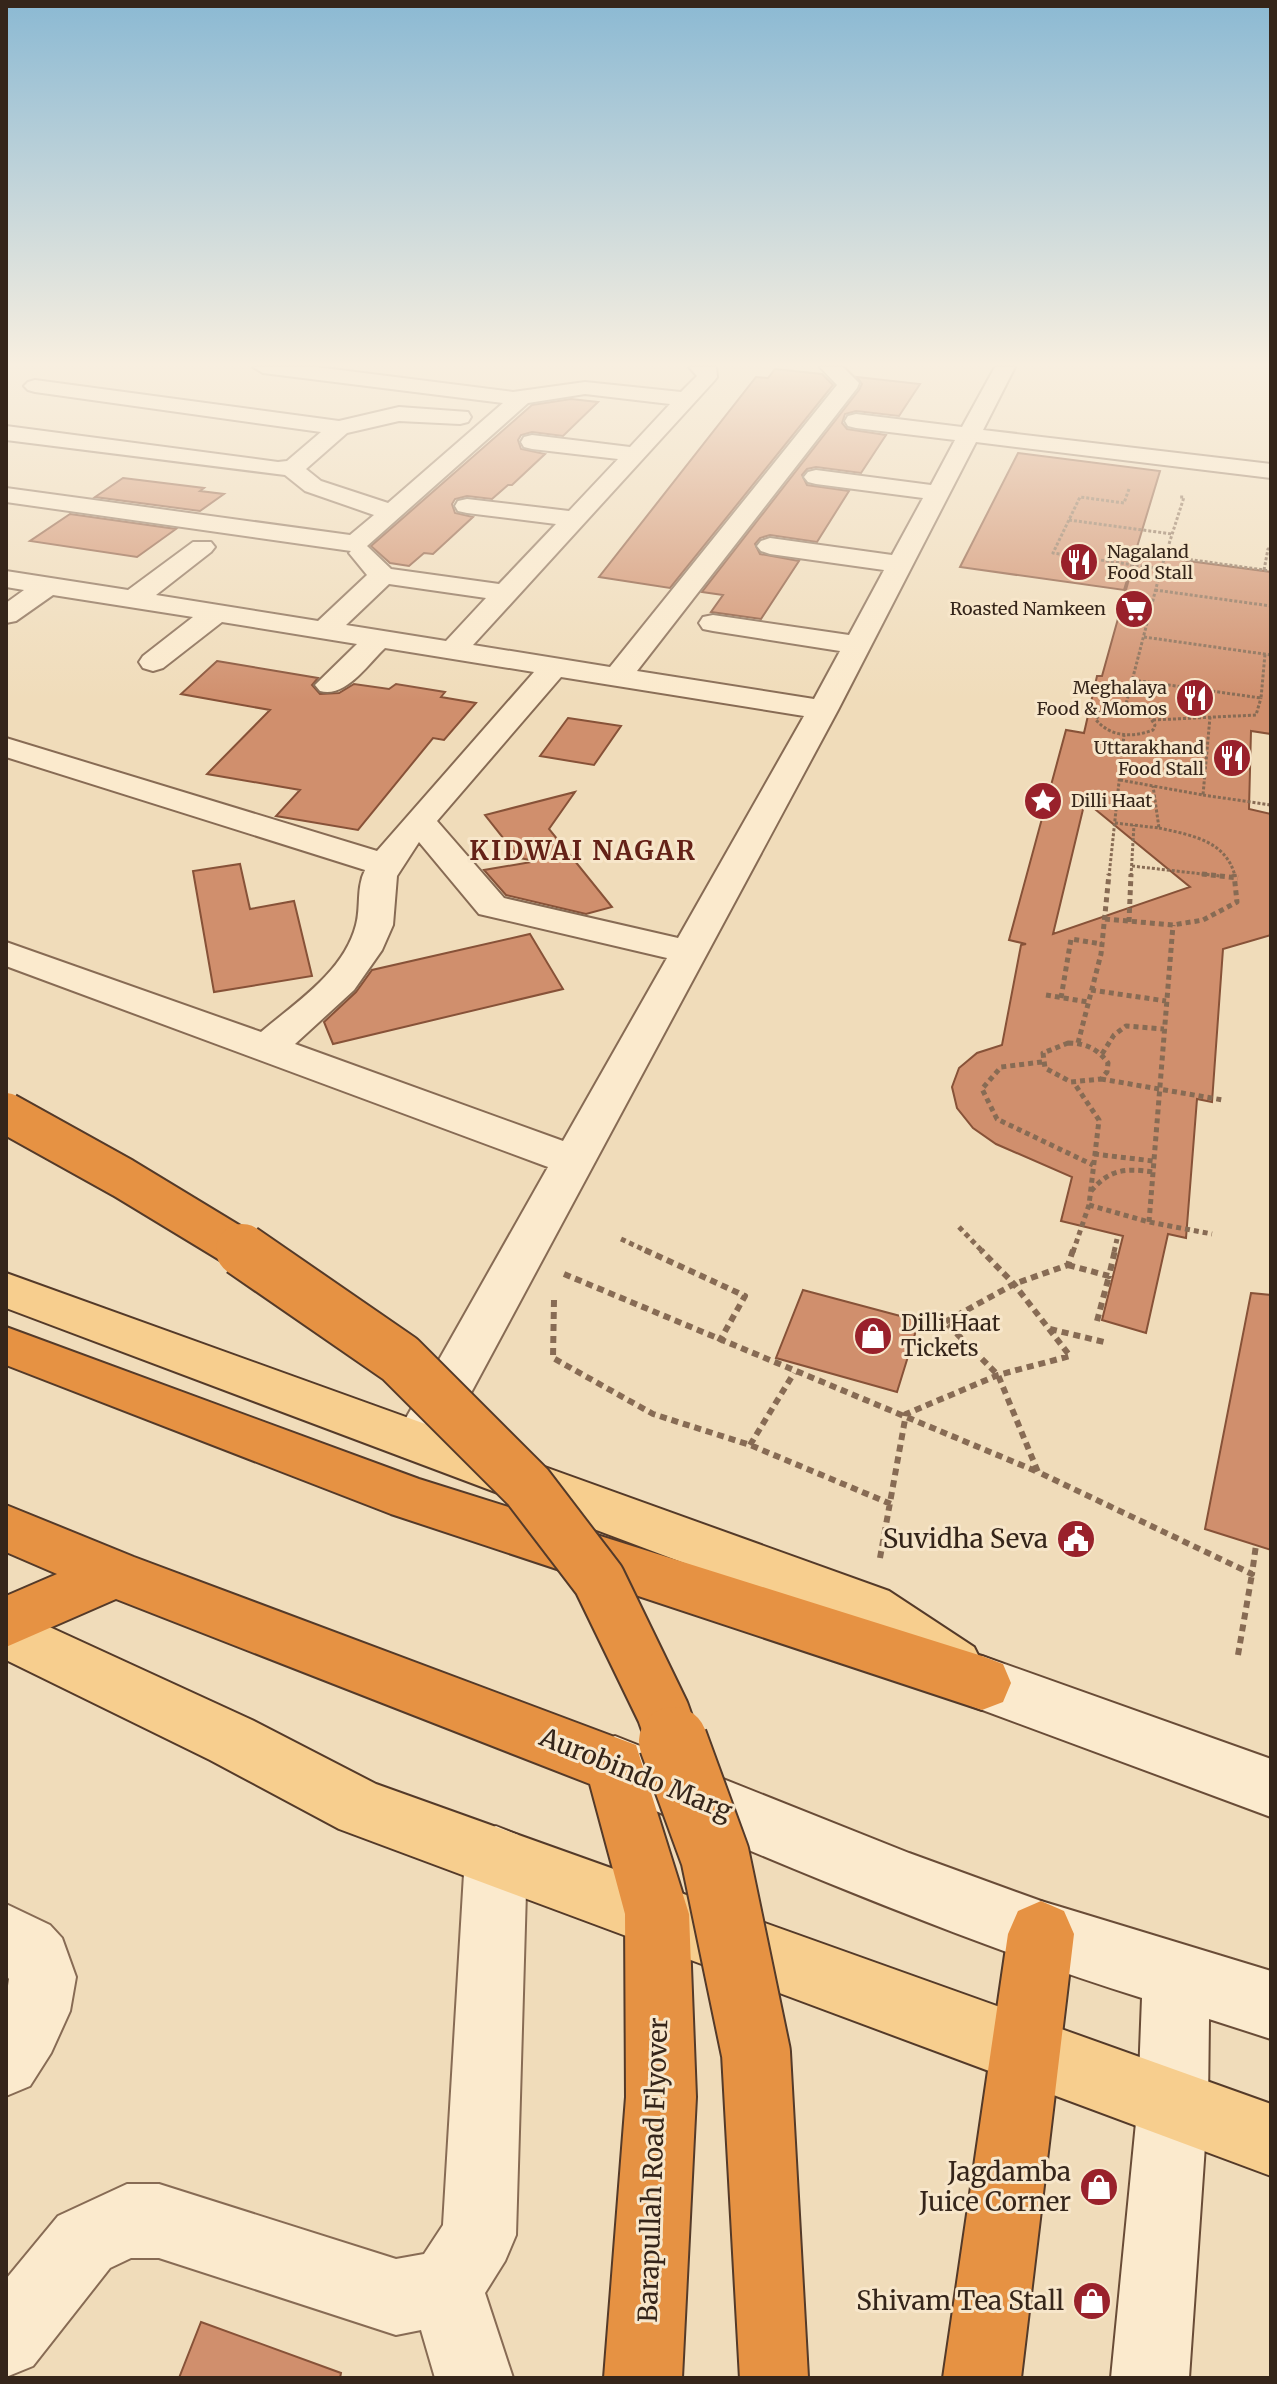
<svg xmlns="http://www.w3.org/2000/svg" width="1277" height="2384" font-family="Merriweather,serif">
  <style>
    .building { fill: #d08f6d; stroke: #875238; stroke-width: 2; fill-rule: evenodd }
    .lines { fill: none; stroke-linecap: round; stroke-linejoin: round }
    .street-casing { stroke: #876b54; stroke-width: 4 }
    .secondary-casing { stroke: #694c37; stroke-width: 4 }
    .primary-casing { stroke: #543a29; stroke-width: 4 }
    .highway-casing { stroke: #543a29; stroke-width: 4 }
    .path-far2 { stroke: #876b54; stroke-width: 3; stroke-dasharray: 3 2; stroke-linecap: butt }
    .path-far1 { stroke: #876b54; stroke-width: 5; stroke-dasharray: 5 4; stroke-linecap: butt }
    .path { stroke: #876b54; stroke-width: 6; stroke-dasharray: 7 5; stroke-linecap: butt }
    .street { fill: #fbeacd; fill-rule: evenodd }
    .secondary { fill: #fbeacd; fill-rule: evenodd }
    .primary { fill: #f7ce8e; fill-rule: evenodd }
    .highway { fill: #e69243; fill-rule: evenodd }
    .highway-bridge-far2-casing { stroke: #543a29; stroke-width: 44; stroke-linecap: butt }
    .highway-bridge-far1-casing { stroke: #543a29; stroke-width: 56; stroke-linecap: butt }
    .highway-bridge-casing { stroke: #543a29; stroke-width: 72; stroke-linecap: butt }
    .highway-bridge-far2 { stroke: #e69243; stroke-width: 40 }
    .highway-bridge-far1 { stroke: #e69243; stroke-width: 52 }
    .highway-bridge { stroke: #e69243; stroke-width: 68 }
    .labels { text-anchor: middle; stroke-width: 6; stroke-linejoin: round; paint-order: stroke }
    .far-poi-label { font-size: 18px; fill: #35251a; stroke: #f7e6ca; text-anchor: end }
    .poi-label { font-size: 22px; fill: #35251a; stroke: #f7e6ca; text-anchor: start }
    .far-district-label { font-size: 26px; font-weight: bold; letter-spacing: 2px; fill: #642117; stroke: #f7e6ca }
    .near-poi-label { font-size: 26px; fill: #35251a; stroke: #f7e6ca; text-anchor: end }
    .near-street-label { font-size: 26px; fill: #35251a; stroke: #f7e6ca }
  </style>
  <rect width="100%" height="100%" fill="#f0dcba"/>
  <path class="building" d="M775 369 822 374 833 385 670 588 599 577 756 377 768 378Z
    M857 377 920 384 899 416 856 411 845 414 842 423 847 429 886 435 861 473 816 467 807 469 802 475 807 485 849 491 817 542 770 535 760 538 755 544 760 554 799 561 761 619 711 612 723 595 702 592 859 390 862 384Z
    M571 399 598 402 563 436 532 432 521 435 518 440 521 449 545 454 512 485H508L492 499 467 496 455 499 452 504 455 513 473 517 433 554 424 553 409 566 390 563 371 546 532 405Z
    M1018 453 1160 471 1124 590 960 567Z
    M123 478 204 488 200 491 224 494 200 511 95 497Z
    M70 514 176 529 137 557 30 541Z
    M1136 554 1271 572V734L1251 731 1249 809 1271 814V935L1223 949 1212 1102 1197 1099 1186 1238 1168 1234 1146 1333 1102 1320 1123 1236 1061 1221 1072 1177 996 1144 973 1128 957 1108 952 1087 959 1068 977 1053 1002 1045 1021 945 1026 944 1009 940 1066 730 1084 733 1097 676H1102ZM1085 801 1190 887 1053 934Z
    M217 661 318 678 312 685 320 694 339 693 354 684 389 689 396 684 445 692 441 697 476 703 444 740 433 738 358 830 276 816 300 790 207 774 270 710 181 694Z
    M568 718 621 726 594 765 540 756Z
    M575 792 549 829 612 907 586 914 506 895 484 870 537 861 519 858 485 815Z
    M240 864 250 909 294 901 312 976 214 992 193 871Z
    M530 934 563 989 333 1044 324 1022 356 992 372 970Z
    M803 1290 919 1321 897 1392 776 1358Z
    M1251 1293 1271 1295V1550L1205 1529Z
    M201 2322 341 2373 340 2378H179Z"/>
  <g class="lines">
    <defs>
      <path id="street" d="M253 367H316L513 392 585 382 681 392 697 376 689 367H716L717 377 714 381 473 645 610 667 837 385 820 367H843L859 383 857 388 637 671 814 699 840 651 713 631 703 629 699 623 703 617 713 615 849 635 884 570 770 554 761 551 757 546 761 541 770 538 892 555 923 498 816 484 808 482 804 477 808 472 816 470 931 485 955 440 856 428 848 426 845 421 848 416 856 414 962 427 995 367H1015L983 430 1271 464V478L976 442 838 710 437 1456 419 1462 401 1456 393 1441 548 1167 6 966V942L261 1032C295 1003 344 972 356 925 361 907 356 888 365 870L6 757V738L377 851 534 672 385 648C367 665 346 698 320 691L315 685 357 644 222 622 163 668 153 671 143 668 139 662 143 656 193 617 53 595 16 621 6 623V603L24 590 6 587V571L128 590 193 542H211L215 547 211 552 156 595 318 621 367 575 349 553 351 551 6 502V488L350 535 374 515 305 491 285 475 6 440V426L278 462 287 461 321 432 35 392 28 390 24 386 28 382 35 380 339 421 399 407 468 412 471 417 468 422 460 424 399 421 347 433 306 469 321 481 388 503 503 403 263 373ZM585 394 670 404 630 447 532 435 524 437 521 442 524 447 532 449 618 459 569 511 467 499 458 501 455 506 458 511 467 513 556 524 499 584 391 569 367 546 528 403ZM389 584 486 598 446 641 346 625ZM561 677 804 716 678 938 504 898 437 821ZM419 842 479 914 667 958 563 1141 295 1044 354 990 382 950 393 925 397 876Z
        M496 1826 518 1835 527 1857 516 2235 505 2261 485 2293 513 2378H435L421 2330 396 2335 159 2258H131L110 2268 33 2366 6 2377V2279L58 2216 127 2184H159L396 2259 424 2254 443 2225 465 1857 474 1835Z
        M6 1904 50 1925 62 1938 76 1977 70 2011 51 2053 30 2086 6 2096V1999L9 1979 6 1975Z"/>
      <path id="secondary" d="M982 1656 1271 1759V1817L961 1702 953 1683 961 1664Z
        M615 1736 909 1853 1041 1901 1271 1971V2039L1209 2019 1208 2102 1189 2378H1111L1138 2102 1142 1998C954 1939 775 1861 594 1785L585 1765 594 1745Z"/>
      <path id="primary" d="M6 1273 889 1591 974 1647 983 1665 974 1683 954 1691 934 1683 849 1625 6 1308Z
        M6 1607 252 1720 376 1784 1271 2104V2176L339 1829 210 1760 6 1660Z"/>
      <path id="highway" d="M6 1327 419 1479 982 1656 1003 1664 1011 1683 1003 1702 982 1710 391 1514 6 1365Z
        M6 1505 134 1557 636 1745 689 1914 696 2097 682 2378H604L626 2097 625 1914 590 1784 116 1599 6 1647V1596L57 1574 6 1552Z
        M1041 1901 1064 1911 1074 1934 1021 2378H943L1008 1934 1018 1911Z"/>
    </defs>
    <use href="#street" class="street-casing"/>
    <use href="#secondary" class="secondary-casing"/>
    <use href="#primary" class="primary-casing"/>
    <use href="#highway" class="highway-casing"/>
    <path class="path-far2" d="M1129 489 1124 503 1080 497 1053 553 1161 569
      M1069 520 1172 534
      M1165 556 1271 571
      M1264 570 1268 549H1271
      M1155 590 1271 606
      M1144 637 1271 655
      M1133 680 1261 698 1265 654
      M1125 708 1161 569 1184 497H1180
      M1125 708 1149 716 1155 725 1153 730C1132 738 1111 737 1096 720L1100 712Z
      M1153 720 1256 715 1261 698
      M1120 780 1203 795 1210 717
      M1203 795 1271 805
      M1115 823 1159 828 1153 786
      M1159 828C1190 835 1226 840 1235 876
      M1132 866 1220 876
      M1109 876 1124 735
      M1131 876 1134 825"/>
    <path class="path-far1" d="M1202 874 1238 878
      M1105 919 1173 925 1203 920 1237 902 1234 874
      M1129 922 1131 874
      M1091 990 1166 1001
      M1046 995 1088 1002
      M1061 998 1071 939 1102 944
      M1068 1043C1086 1043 1098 1049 1108 1063L1107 1072 1101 1079 1071 1082 1045 1068 1043 1053Z
      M1078 1043 1101 954 1109 874
      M1102 1054 1114 1035 1126 1026 1164 1029
      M1042 1062 1001 1067 982 1089 997 1119 1093 1165
      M1101 1079 1223 1100
      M1094 1154 1153 1161
      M1091 1191C1110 1169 1125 1168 1153 1172
      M1089 1205 1149 1222 1212 1234
      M1149 1222 1173 925
      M959 1227 983 1252
      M621 1239 649 1252
      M1073 1252 1089 1205 1099 1120 1074 1083
      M1114 1252 1117 1239"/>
    <path class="path" d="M645 1250 745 1296 719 1342
      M1073 1250 1068 1265 1014 1284 945 1322 998 1375 1038 1472 1252 1574 1256 1545
      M1068 1265 1109 1276 1115 1250
      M564 1274 1038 1472
      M554 1300 553 1358 653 1414 750 1445 891 1504
      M1097 1321 1109 1276
      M1050 1329 1104 1342
      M750 1445 794 1373
      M880 1558 906 1414 998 1375 1070 1356 1014 1284 981 1250
      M1238 1655 1252 1574"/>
    <use href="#street" class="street"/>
    <use href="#secondary" class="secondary"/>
    <use href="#primary" class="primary"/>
    <use href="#highway" class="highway"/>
    <defs>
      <path id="highway-bridge-far2" d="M6 1113 123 1178 245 1252"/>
      <path id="highway-bridge-far1" d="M242 1250 400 1359 528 1487 599 1580 663 1712 674 1743"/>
      <path id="highway-bridge" d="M673 1741 715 1856 756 2053 774 2378"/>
    </defs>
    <use href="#highway-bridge-far2" class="highway-bridge-far2-casing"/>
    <use href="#highway-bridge-far1" class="highway-bridge-far1-casing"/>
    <use href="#highway-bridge" class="highway-bridge-casing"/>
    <use href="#highway-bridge-far2" class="highway-bridge-far2"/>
    <use href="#highway-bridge-far1" class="highway-bridge-far1"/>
    <use href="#highway-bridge" class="highway-bridge"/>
  </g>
  <linearGradient id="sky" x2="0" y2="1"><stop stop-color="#8bb9d3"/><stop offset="0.52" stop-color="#f8efe0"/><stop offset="1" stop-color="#f8efe0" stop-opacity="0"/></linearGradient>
  <rect width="1277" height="701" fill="url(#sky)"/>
  <defs>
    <symbol id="restaurant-disc" viewBox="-11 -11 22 22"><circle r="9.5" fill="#99212b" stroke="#f7e6ca"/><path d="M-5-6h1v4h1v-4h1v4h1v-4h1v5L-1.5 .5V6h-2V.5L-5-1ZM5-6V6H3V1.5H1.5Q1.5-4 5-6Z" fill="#fff"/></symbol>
    <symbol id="supermarket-disc" viewBox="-11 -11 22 22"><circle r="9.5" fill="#99212b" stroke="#f7e6ca"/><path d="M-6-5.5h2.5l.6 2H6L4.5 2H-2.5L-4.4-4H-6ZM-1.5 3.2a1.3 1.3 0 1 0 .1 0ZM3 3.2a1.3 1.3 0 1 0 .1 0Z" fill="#fff"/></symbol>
    <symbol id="sight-disc" viewBox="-11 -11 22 22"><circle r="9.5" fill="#99212b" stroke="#f7e6ca"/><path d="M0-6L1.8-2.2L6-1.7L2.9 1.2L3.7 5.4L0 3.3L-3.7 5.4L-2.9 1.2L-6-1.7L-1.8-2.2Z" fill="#fff"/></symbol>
    <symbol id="shop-disc" viewBox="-11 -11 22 22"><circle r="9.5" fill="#99212b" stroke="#f7e6ca"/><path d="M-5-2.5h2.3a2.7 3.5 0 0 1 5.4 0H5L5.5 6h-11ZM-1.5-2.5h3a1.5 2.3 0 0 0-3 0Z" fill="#fff"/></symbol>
    <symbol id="civic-disc" viewBox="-11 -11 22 22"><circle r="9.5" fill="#99212b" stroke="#f7e6ca"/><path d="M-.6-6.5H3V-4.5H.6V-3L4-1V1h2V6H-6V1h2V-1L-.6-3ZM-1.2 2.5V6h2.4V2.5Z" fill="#fff"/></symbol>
  </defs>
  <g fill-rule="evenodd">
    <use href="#restaurant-disc" x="1057" y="540" width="44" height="44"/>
    <use href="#supermarket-disc" x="1112" y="587" width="44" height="44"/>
    <use href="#restaurant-disc" x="1173" y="676" width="44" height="44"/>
    <use href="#restaurant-disc" x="1210" y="736" width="44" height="44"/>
    <use href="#sight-disc" x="1021" y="779" width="44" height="44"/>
    <use href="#shop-disc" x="851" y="1314" width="44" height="44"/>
    <use href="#civic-disc" x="1054" y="1517" width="44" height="44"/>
    <use href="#shop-disc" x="1077" y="2165" width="44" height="44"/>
    <use href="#shop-disc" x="1070" y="2279" width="44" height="44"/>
  </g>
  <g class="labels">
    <g class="far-poi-label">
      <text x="1107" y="558" text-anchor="start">Nagaland<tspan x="1107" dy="21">Food Stall</tspan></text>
      <text x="1106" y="615">Roasted Namkeen</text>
      <text x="1167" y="694">Meghalaya<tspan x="1167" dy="21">Food &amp; Momos</tspan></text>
      <text x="1204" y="754">Uttarakhand<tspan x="1204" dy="21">Food Stall</tspan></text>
      <text x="1071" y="807" text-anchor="start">Dilli Haat</text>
    </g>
    <g class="poi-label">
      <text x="901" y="1331">Dilli Haat<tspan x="901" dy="25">Tickets</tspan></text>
    </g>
    <g class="far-district-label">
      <text x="583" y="860">KIDWAI NAGAR</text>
    </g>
    <g class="near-poi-label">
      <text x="1048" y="1548">Suvidha Seva</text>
      <text x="1071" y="2181">Jagdamba<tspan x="1071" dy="30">Juice Corner</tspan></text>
      <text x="1064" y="2310">Shivam Tea Stall</text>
    </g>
    <g class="near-street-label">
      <text transform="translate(636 1774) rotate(22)" y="9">Aurobindo Marg</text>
      <text transform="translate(653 2170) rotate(-88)" y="9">Barapullah Road Flyover</text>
    </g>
  </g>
  <rect width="1277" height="2384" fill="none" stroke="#35251a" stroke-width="16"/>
</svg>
